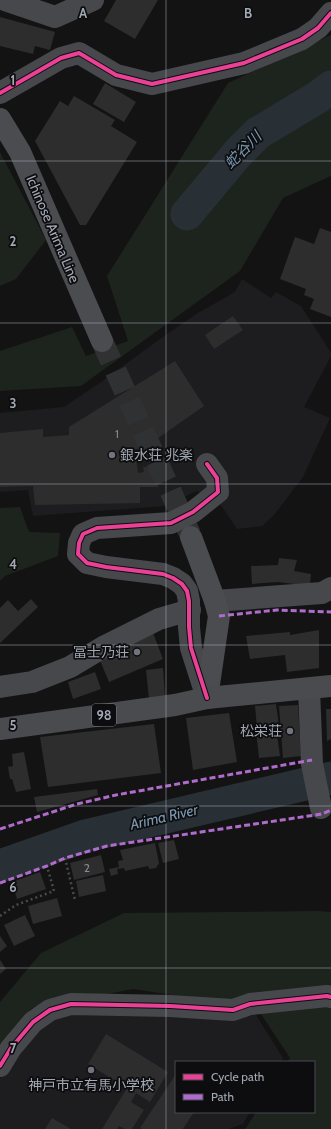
<svg xmlns="http://www.w3.org/2000/svg" width="331" height="1129" font-family="Cabin,'Noto Sans JP',sans-serif">
  <style>
    .built { fill: #1d1d1f }
    .green { fill: #1d231d }
    .lines { fill: none; stroke-linecap: round; stroke-linejoin: round }
    .river { stroke: #283036; stroke-width: 33 }
    .building { fill: #2d2d2e }
    .secondary-tunnel { stroke: #303133; stroke-width: 22; stroke-dasharray: 22 11; stroke-linecap: butt }
    .path { stroke: #494a4e; stroke-width: 2.5; stroke-dasharray: 2 3; stroke-linecap: butt }
    .minor { stroke: #47484c; stroke-width: 22 }
    .tertiary { stroke: #47484c; stroke-width: 22 }
    .secondary { stroke: #4b4c50; stroke-width: 22 }
    .primary { stroke: #494b4e; stroke-width: 22 }
    .quiet { stroke: #b06ccc; stroke-width: 3; stroke-dasharray: 6 3; stroke-linecap: butt }
    .cycleway-casing { stroke: #0d0d0f; stroke-width: 6 }
    .cycleway { stroke: #ea4096; stroke-width: 4 }
    .grid { fill: none; stroke: #a3a9b4; stroke-width: 1; stroke-opacity: 0.55 }
    .poi-dot { fill: #71747c; stroke: #0d0d0f; stroke-width: 1.5 }
    .labels { text-anchor: middle; stroke-width: 3.5; stroke-linejoin: round; paint-order: stroke }
    .number-label { font-size: 12px; fill: #868a92 }
    .shield { fill: #0d0d0f; stroke: #767a82; stroke-width: 1 }
    .shield-label { font-size: 13px; font-weight: bold; fill: #a3a9b4 }
    .street-label { font-size: 14px; fill: #a3a9b4; stroke: #0d0d0f }
    .poi-label { font-size: 14px; fill: #a3a9b4; stroke: #0d0d0f; text-anchor: end }
    .water-label { font-size: 15px; font-style: italic; fill: #7a97b0; stroke: #0d0d0f }
    .grid-label { font-size: 13px; text-anchor: middle; font-weight: bold; fill: #a3a9b4; stroke: #0d0d0f; stroke-width: 3.5; stroke-linejoin: round; paint-order: stroke }
  </style>
  <rect width="100%" height="100%" fill="#131313"/>
  <path class="built" d="M242 279 271 298 276 292 301 306 331 353V356L304 407 330 418 303 477 274 515 262 526 237 529 220 504 197 491 165 506 33 516 28 490 0 492V413L64 407 101 382 164 336 198 313 235 292Z
    M74 1009 254 1012 283 1058 281 1062H176V1112H250L243 1124 229 1129H0V1079L17 1051 36 1028Z"/>
  <path class="green" d="M331 35V176L283 198 240 271 81 386 0 391V351L72 327 86 356 128 341 107 276 228 83Z
    M0 152 46 240 16 279 0 286Z
    M20 507 29 532 60 533 58 556 5 576 0 581V508Z
    M318 911 331 912V1129H244L246 1128 256 1112H314V1062H287L290 1058 257 1008 133 989 31 1009 0 1053V1002L41 953 124 913Z"/>
  <g class="lines">
    <path class="river" d="M187 214 238 153 258 133 318 97 331 87
      M0 866 85 836 331 778"/>
  </g>
  <path class="building" d="M116 0H158L135 39 104 21Z
    M0 17 55 32 50 50 35 46 33 54 0 46Z
    M105 83 136 102 124 122 93 104Z
    M74 96 115 120 111 126 137 142 86 225H80L35 141 60 101 68 106Z
    M320 228 331 232V317L310 309 314 299 304 295 306 289 280 279 295 237 314 244Z
    M233 316 243 330 214 349 205 335Z
    M175 361 204 406 144 448 130 450 132 458H136L138 473 144 472 143 467 155 466 158 487H140V503L35 505 33 486 0 487V433L43 429V437L69 435V427Z
    M279 558 297 560 294 571 311 574 310 586 278 582 252 584 251 566 278 565Z
    M31 599 38 607 0 643V608L8 600 18 611Z
    M319 630V668L287 672 285 655 250 659 246 636 290 632V635Z
    M153 633 163 659 109 682 99 658Z
    M163 668 165 697 149 699 146 670Z
    M95 672 101 689 73 699 68 682Z
    M276 704 279 726 257 728 255 706Z
    M298 705 301 756 283 758 279 706Z
    M326 709H331V739L327 741Z
    M229 713 237 762 193 770 186 718Z
    M154 724 161 773 48 787 40 737Z
    M276 728 280 756 259 758 256 730Z
    M24 752 31 789 16 792 12 779H10L8 767 13 766 12 754Z
    M97 789 98 795 37 812 34 797Z
    M174 840 179 859 163 863 158 843Z
    M155 843 159 863 156 868 149 869 148 866 125 871 124 868 117 869 118 874 111 876 109 869 119 867 118 861 123 860 120 850Z
    M101 855 105 872 74 880 70 863Z
    M40 872 46 889 17 899 12 882Z
    M103 875 106 891 79 897 76 881Z
    M57 898 62 916 33 924 28 906Z
    M25 915 35 936 14 946 4 925Z
    M0 936 7 946 0 952Z
    M0 960 6 969 0 974Z
    M106 1034 168 1072 150 1102 136 1093 131 1102 144 1110 132 1129H125L119 1126 117 1129H102L127 1088 88 1064Z
    M176 1074V1112H194L183 1129H142L140 1128Z
    M52 1118 71 1129H45Z"/>
  <g class="lines">
    <path class="secondary-tunnel" d="M102 341 190 534"/>
    <path class="path" d="M65 858 75 900
      M0 916 16 905 54 891 47 866"/>
    <path class="minor" d="M5 0 55 17 93 0
      M0 93 61 58 79 53 116 75 152 84 244 63 302 39 318 28 331 13
      M207 464 217 478 218 492 193 512 171 523 97 528 83 534 79 543 78 554 87 563 106 567 163 574 173 578 182 584 187 591 189 601V627L191 648 207 698
      M215 601 322 593 331 588
      M0 687 32 682 70 667 105 646 159 619 190 610
      M0 1066 11 1048 33 1022 50 1010 71 1004 170 1006 233 1010 250 1004 327 996 331 997"/>
    <path class="tertiary" d="M309 689 312 764 321 808"/>
    <path class="secondary" d="M0 119 20 152 102 341
      M191 537 215 601 219 616 207 698"/>
    <path class="primary" d="M0 729 175 705 207 698 331 686"/>
    <path class="quiet" d="M219 616 277 610 331 612
      M0 829 77 804 116 795 312 760
      M0 883 47 866 65 858 107 846 322 814 331 810"/>
    <defs>
      <path id="cycleway" d="M0 93 61 58 79 53 116 75 152 84 244 63 302 39 318 28 331 13
        M207 464 217 478 218 492 193 512 171 523 97 528 83 534 79 543 78 554 87 563 106 567 163 574 173 578 182 584 187 591 189 601V627L191 648 207 698
        M0 1066 11 1048 33 1022 50 1010 71 1004 170 1006 233 1010 250 1004 327 996 331 997"/>
    </defs>
    <use href="#cycleway" class="cycleway-casing"/>
    <use href="#cycleway" class="cycleway"/>
  </g>
  <path class="grid" d="M166 0V1129M0 161H331M0 323H331M0 484H331M0 645H331M0 806H331M0 968H331"/>
  <g class="poi-dot">
    <circle cx="112" cy="455" r="4"/>
    <circle cx="137" cy="652" r="4"/>
    <circle cx="290" cy="731" r="4"/>
    <circle cx="91" cy="1070" r="4"/>
  </g>
  <g class="labels">
    <g class="number-label">
      <text x="117" y="438">1</text>
      <text x="87" y="872">2</text>
    </g>
    <rect class="shield" x="92" y="704" width="24" height="22" rx="3"/>
    <g class="shield-label">
      <text x="104" y="720">98</text>
    </g>
    <g class="street-label">
      <text transform="translate(53 229) rotate(67)" y="5">Ichinose Arima Line</text>
    </g>
    <g class="poi-label">
      <text x="120" y="460" text-anchor="start">銀水荘 兆楽</text>
      <text x="129" y="657">冨士乃荘</text>
      <text x="282" y="736">松栄荘</text>
      <text x="91" y="1090" text-anchor="middle">神戸市立有馬小学校</text>
    </g>
    <g class="water-label">
      <text transform="translate(243 150) rotate(-45)" y="5">蛇谷川</text>
      <text transform="translate(164 817) rotate(-13)" y="5">Arima River</text>
    </g>
  </g>
  <g class="grid-label">
    <text x="83" y="18">A</text>
    <text x="248" y="18">B</text>
    <text x="13" y="85">1</text>
    <text x="13" y="246">2</text>
    <text x="13" y="408">3</text>
    <text x="13" y="569">4</text>
    <text x="13" y="730">5</text>
    <text x="13" y="892">6</text>
    <text x="13" y="1053">7</text>
  </g>
  <rect x="175" y="1061" width="140" height="52" fill="#0d0d0f" stroke="#494b51"/>
  <rect x="183" y="1074" width="20" height="6" fill="#ea4096" stroke="#494b51"/>
  <text x="211" y="1081" font-size="12" fill="#a3a9b4">Cycle path</text>
  <rect x="183" y="1094" width="20" height="6" fill="#b06ccc" stroke="#494b51"/>
  <text x="211" y="1101" font-size="12" fill="#a3a9b4">Path</text>
</svg>
